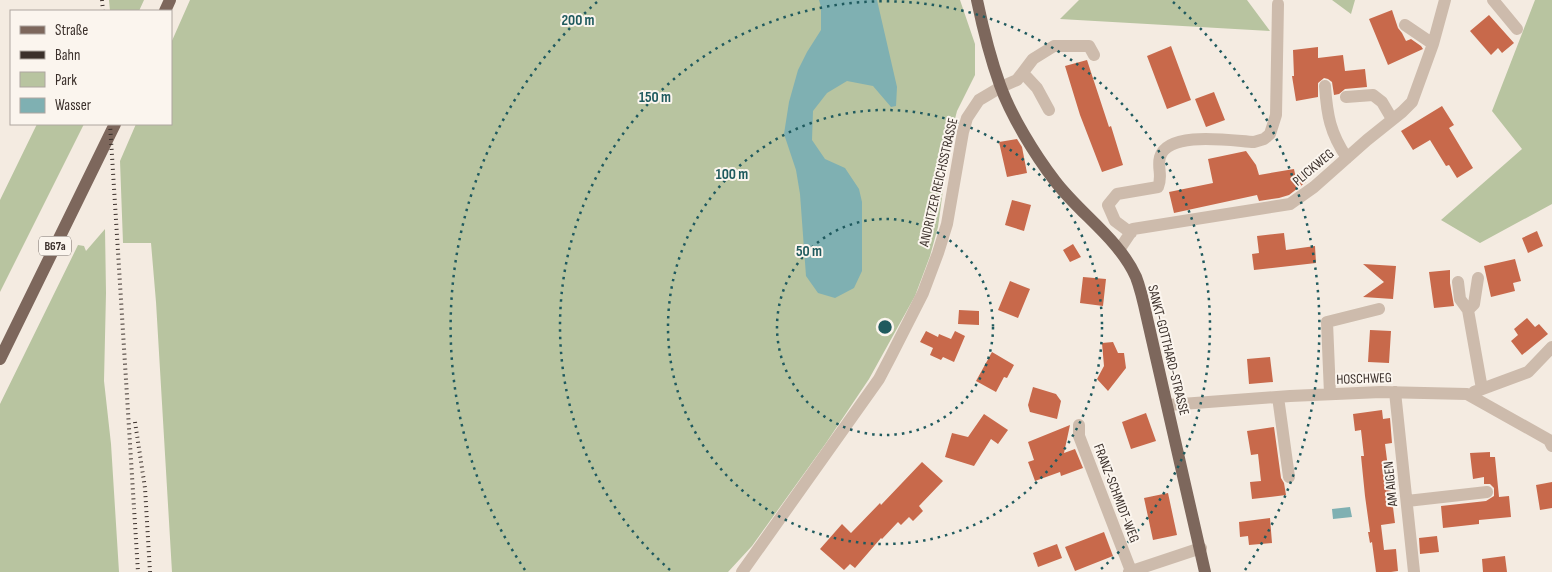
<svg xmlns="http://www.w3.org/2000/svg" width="1552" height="572" font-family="'Sofia Sans Condensed',sans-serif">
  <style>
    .green { fill: #b8c4a0 }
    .water { fill: #7fb0b2 }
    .building { fill: #c8694b }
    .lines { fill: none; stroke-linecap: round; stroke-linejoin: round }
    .minor { stroke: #cdbbac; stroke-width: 12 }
    .major { stroke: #7d675c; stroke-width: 12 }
    .rail { stroke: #3b302b; stroke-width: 4; stroke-dasharray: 1 4; stroke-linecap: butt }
    .ring { fill: none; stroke: #1f5a5e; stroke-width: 2.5; stroke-dasharray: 2.5 5 }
    .labels { text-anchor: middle; stroke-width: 4; stroke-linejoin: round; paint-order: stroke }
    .shield { fill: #fbf5ee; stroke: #756b66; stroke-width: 1 }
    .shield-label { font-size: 12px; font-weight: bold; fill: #3b302b }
    .street-label { font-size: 14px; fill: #3b302b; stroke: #fbf5ee }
    .centre { fill: #1f5a5e; stroke: #fbf5ee; stroke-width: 2.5 }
    .ring-label { font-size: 15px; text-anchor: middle; font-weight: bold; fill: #1f5a5e; stroke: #fbf5ee; stroke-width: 4; stroke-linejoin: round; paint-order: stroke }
  </style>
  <rect width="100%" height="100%" fill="#f4ebe1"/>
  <path class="green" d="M109 0H144L139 11H110Z
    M190 0H960L975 44V75L957 111 950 138 938 227 930 256 915 296 869 379 826 443 752 546 728 572H172L156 302 151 243H123L120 161 136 124H171V43Z
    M1079 0H1247L1270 31 1060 19Z
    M1332 0H1355L1351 14Z
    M1535 0H1552V204L1480 243 1441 220 1522 149 1492 111Z
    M37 124H84L0 292V200Z
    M105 229 106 293 104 381 111 444 119 572H0V404L78 245 84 246 86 251Z"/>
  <path class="water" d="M819 0H877L897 87 896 106 891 107 873 86 847 81 827 93 813 111 812 140 825 159 845 168 859 189 862 202V271L854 288 835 298 818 293 806 276 800 194 796 170 784 134 789 102 798 70 807 52 821 30V7Z
    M1350 507 1352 517 1333 519 1332 509Z"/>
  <path class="building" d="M1392 10 1398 28 1402 33 1406 41 1411 39 1421 46 1423 49 1388 65 1369 19Z
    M1489 15 1514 43 1502 53 1498 48 1491 55 1470 31Z
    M1171 46 1191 100 1167 109 1147 56Z
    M1318 47V58L1343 55 1345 71 1365 69 1367 87 1345 89 1339 94 1334 95 1332 82 1328 79 1324 78 1318 83V97L1296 101 1292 76H1294L1293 50Z
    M1087 60 1109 127 1111 126 1123 165 1102 172 1080 115 1065 66Z
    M1214 92 1225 120 1206 127 1195 99Z
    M1442 106 1454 125 1449 128 1473 168 1457 178 1449 165 1446 166 1430 140 1413 150 1401 131Z
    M1017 139 1022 147 1027 173 1007 177 999 142Z
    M1246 151 1256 165 1259 175 1294 169 1295 174 1303 172 1306 182 1289 195 1279 198 1259 201 1257 195 1174 213 1169 192 1213 183 1208 159Z
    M1012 200 1031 205 1024 231 1005 225Z
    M1537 231 1543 246 1528 253 1522 238Z
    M1284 233 1286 250 1315 246 1316 263 1254 270 1252 254 1259 253 1257 236Z
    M1073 244 1081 257 1070 262 1063 250Z
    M1515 259 1521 281 1513 283 1515 291 1491 297 1484 266Z
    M1363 264 1396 266 1393 299 1363 297 1384 282Z
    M1450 270V283L1454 306 1434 308 1429 272Z
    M1083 277 1106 279 1103 306 1080 303Z
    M1010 281 1030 289 1018 318 998 310Z
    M959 310 979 311V325L958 324Z
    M1527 318 1535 327 1539 324 1548 334 1522 355 1511 341 1518 335 1514 329Z
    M1370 330 1391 331 1389 363 1368 362Z
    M926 331 938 337 939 334 951 339 955 331 965 336 954 362 943 357 941 360 930 355 933 348 920 342Z
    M1113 342 1118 353H1124L1126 368 1108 391 1097 379 1104 366 1102 343Z
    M992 352 1014 365 1007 378 1004 377 996 392 976 381Z
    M1270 357 1273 382 1249 384 1247 359Z
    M1033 387 1056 394 1061 401 1057 419 1030 412 1028 405Z
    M1382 410 1383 419 1390 418 1392 443 1385 444 1395 523 1381 525 1384 550 1396 549 1398 571 1391 572H1376L1372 542 1370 543 1368 532H1370L1365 496 1361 456H1364L1361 430 1355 431 1353 414Z
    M1146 413 1156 441 1131 449 1122 422Z
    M984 414 1008 430 998 444 991 439 974 466 945 457 952 433 968 437Z
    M1070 425 1064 453 1075 449 1083 468 1061 476 1060 472 1035 481 1028 462 1034 460 1028 442Z
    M1274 427 1281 478 1284 483 1286 495 1252 499 1250 482 1261 481 1258 454 1251 455 1247 431Z
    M1490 452V457H1495L1499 497 1509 496 1511 517 1479 520V524L1443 528 1441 506 1486 501 1494 496V488L1490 484H1484V477L1473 479 1470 453Z
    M922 462 943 481 919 506 923 511 913 521 909 517 901 525 898 522 882 539 881 538 855 568 850 564 844 570 820 549 842 524 851 533 880 503 881 505Z
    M1552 482V508L1540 510 1536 485Z
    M1168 493 1177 535 1153 540 1144 498Z
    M1270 518 1272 543 1249 545 1248 536 1240 537 1239 522Z
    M1104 532 1113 556 1075 571 1065 547Z
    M1437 536 1439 552 1420 554 1419 538Z
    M1057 544 1062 558 1038 567 1033 553Z
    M1505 556 1507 572H1483L1482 559Z"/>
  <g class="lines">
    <path class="minor" d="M1493 0 1517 29
      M1405 25 1433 44
      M1023 73 1037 88 1049 110
      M1325 86C1327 115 1330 133 1347 158
      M1346 97 1373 95 1382 102 1392 119
      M1131 233 1115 221 1108 205 1117 194 1158 187C1163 176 1157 168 1160 157 1168 130 1233 141 1254 142L1264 139 1270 134 1276 115 1278 4
      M1119 250 1133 229 1290 204 1314 187 1367 140 1402 112 1412 102 1433 44 1445 0
      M1458 282 1460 299 1468 310 1482 389
      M1468 310 1474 304 1478 278
      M1395 392 1414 572
      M1474 392 1528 372 1552 347
      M1330 394 1327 322 1379 309
      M1278 397 1289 477
      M1168 405 1290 396 1381 392 1467 394 1549 440 1552 446
      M1079 425V436L1131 571
      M1407 501 1487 492
      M742 572 879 379 891 356 923 293 938 253 947 224 963 132 967 118 979 100 1001 87 1017 80 1033 59 1054 46H1089L1094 55
      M1129 572 1201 548"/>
    <path class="major" d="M977 0C983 29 990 57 1000 85 1011 116 1035 155 1055 181 1080 214 1119 239 1136 277 1141 290 1144 304 1147 318L1205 572
      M165 11 170 0
      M0 359 115 124"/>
    <path class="rail" d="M102 0 103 11
      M110 124 138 572
      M135 422 145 488 150 572"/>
  </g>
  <g class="ring">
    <circle cx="885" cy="327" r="108"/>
    <circle cx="885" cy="327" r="217"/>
    <path d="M670 570A325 325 0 1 1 1100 570"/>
    <path d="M525 570A434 434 0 0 1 597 2M1173 2A434 434 0 0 1 1245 570"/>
  </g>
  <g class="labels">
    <rect class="shield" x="39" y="236.5" width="32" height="19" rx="4"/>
    <g class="shield-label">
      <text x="55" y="250">B67a</text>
    </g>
    <g class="street-label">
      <text transform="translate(1313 167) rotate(-40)" y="5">PLICKWEG</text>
      <text transform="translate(938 182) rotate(-77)" y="5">ANDRITZER REICHSSTRASSE</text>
      <text transform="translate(1169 350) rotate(76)" y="5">SANKT-GOTTHARD-STRASSE</text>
      <text transform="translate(1364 378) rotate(-2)" y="5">HOSCHWEG</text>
      <text transform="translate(1390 484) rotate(-96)" y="5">AM AIGEN</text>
      <text transform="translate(1117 493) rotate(69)" y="5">FRANZ-SCHMIDT-WEG</text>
    </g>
  </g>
  <circle cx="885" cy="327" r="8" class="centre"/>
  <g class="ring-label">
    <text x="578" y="25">200 m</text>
    <text x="655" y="102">150 m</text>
    <text x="732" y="179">100 m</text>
    <text x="809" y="256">50 m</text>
  </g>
  <rect x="10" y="10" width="162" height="115" fill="#fbf5ee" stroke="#aea6a0"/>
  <rect x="20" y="26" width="25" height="8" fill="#7d675c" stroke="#aea6a0"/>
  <text x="55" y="35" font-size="15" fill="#3b302b">Straße</text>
  <rect x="20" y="51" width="25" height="8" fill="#3b302b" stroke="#aea6a0"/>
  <text x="55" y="60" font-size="15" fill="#3b302b">Bahn</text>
  <rect x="20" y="72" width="25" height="15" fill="#b8c4a0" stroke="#aea6a0"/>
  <text x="55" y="85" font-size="15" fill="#3b302b">Park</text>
  <rect x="20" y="98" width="25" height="15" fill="#7fb0b2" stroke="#aea6a0"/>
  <text x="55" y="110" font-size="15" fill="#3b302b">Wasser</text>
</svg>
